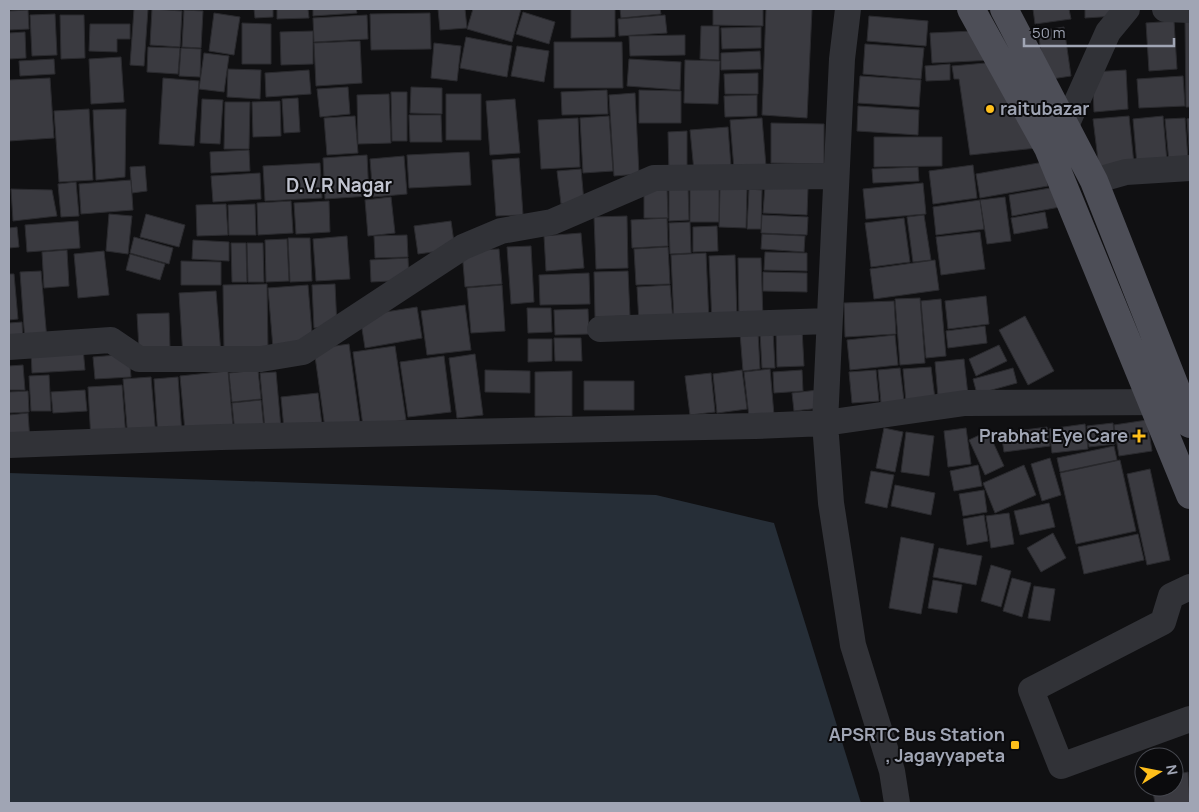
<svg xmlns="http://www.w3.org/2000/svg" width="1199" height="812" font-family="Manrope,sans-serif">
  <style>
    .water { fill: #262e37 }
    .building { fill: #3a3a40; stroke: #2a2a2e }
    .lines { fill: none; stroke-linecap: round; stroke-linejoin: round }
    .minor { stroke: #313237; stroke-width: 26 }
    .major { stroke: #4d4e57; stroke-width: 28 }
    .poi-dot { fill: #ffbf1b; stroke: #0b0b0d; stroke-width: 2 }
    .labels { text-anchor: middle; stroke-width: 4; stroke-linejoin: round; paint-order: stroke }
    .poi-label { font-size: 18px; font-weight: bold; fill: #a0a5b4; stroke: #0b0b0d; text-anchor: end }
    .neighbourhood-label { font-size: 19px; font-weight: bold; fill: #c1c4d0; stroke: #0b0b0d }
  </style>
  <rect width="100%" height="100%" fill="#101012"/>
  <path class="water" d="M9 473 656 495 774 523 861 803H9Z"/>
  <path class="building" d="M134 9H148L144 66 130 65Z
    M152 9 182 11 180 47 150 45Z
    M254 9H273V17L255 18Z
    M277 9H308L309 18 277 19Z
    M313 9H356L357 13 313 16Z
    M438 9H465L467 28 440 30Z
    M473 9H521L512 42 467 29Z
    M571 9H615V37L571 38Z
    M620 9H660L661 14 621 18Z
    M713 9H763V26L713 25Z
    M766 9H812L807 118 762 115Z
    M1033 9H1069L1071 19 1035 24Z
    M1085 9H1116V16L1085 18Z
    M28 10 29 29 9 30V11Z
    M184 10 203 11 201 48 182 47Z
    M523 12 555 22 549 44 516 34Z
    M214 13 240 17 234 55 209 51Z
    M430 13 431 49 371 50 370 14Z
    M55 14 57 55 32 56 30 15Z
    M60 15H84L85 58 61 59Z
    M367 15 368 39 314 42 313 18Z
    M665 15 667 33 619 36 618 19Z
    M869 16 928 21 926 46 867 41Z
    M1185 19H1190V107H1186Z
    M1174 21 1177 69 1149 71 1146 23Z
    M242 23 271 24V64H242Z
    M90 24H130V39H117V52L89 51Z
    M701 26H719V60L700 59Z
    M761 27V48L722 49 721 28Z
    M1064 27 1071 76 1045 80 1038 31Z
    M313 31V64L281 65 280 32Z
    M973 31 995 60 932 63 930 33Z
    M25 32 26 58 9 59V33Z
    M685 35V55L630 56 629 36Z
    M466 37 512 46 507 77 460 68Z
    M360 41 362 83 316 86 314 43Z
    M554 42H622L623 88H554Z
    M434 43 461 46 457 81 431 78Z
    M865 44 924 48 921 79 863 74Z
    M517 46 549 51 544 82 511 76Z
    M148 47 180 48 178 74 147 72Z
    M181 48 201 49 200 77 179 76Z
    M760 51 761 69 721 70V53Z
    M204 53 229 56 224 92 199 89Z
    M121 57 124 102 91 104 89 59Z
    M54 59 55 74 20 76 19 61Z
    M629 59 681 62 680 90 627 86Z
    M685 60 720 61 718 104 684 103Z
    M997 62 1037 148 970 155 959 79H954L952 66Z
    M950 64V80L926 81 925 66Z
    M228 69 261 70 260 99 227 97Z
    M309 70 311 94 266 97 265 73Z
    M1126 70 1128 109 1094 112 1092 72Z
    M758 73V94H725L724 74Z
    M860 76 921 80 919 107 858 103Z
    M1183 76 1185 106 1139 108 1137 79Z
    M50 78 54 138 9 141V80Z
    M163 78 199 81 194 146 159 144Z
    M348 87 350 114 320 117 317 89Z
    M411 87 442 88V114L410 113Z
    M607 90 608 114 562 115 561 92Z
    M639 90 681 91V123H639Z
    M391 92H407V141H392Z
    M635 93 639 174 614 176 609 95Z
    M389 94 391 143 358 144 357 95Z
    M446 94H481V140H446Z
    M757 95V116L725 117 724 96Z
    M298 98 300 132 284 133 282 99Z
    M202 99 223 100 220 144 200 143Z
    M515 99 520 153 490 155 486 101Z
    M280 101 281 136 253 137 252 102Z
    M225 102H250L249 149H224Z
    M858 106 919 110 918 135 857 131Z
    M89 109 93 180 59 182 54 111Z
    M126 109 125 177 96 180 93 110Z
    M409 115H441L442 142H410Z
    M355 116 358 153 327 155 324 118Z
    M609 116 613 171 583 173 580 118Z
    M1129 116 1134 164 1099 168 1093 119Z
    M1163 116 1167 162 1137 165 1133 119Z
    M578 118 580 167 541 169 538 120Z
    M762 118 766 166 734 169 730 120Z
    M1185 118 1188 160 1169 162 1165 119Z
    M1190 118V159L1187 119Z
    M771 123 824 124V164L771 163Z
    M728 127 731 167 694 171 690 130Z
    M687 131V173H669L668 132Z
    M874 137H942V166L874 167Z
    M249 150 250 171 211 173 210 152Z
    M469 152 471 185 409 188 407 155Z
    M367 155 369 196 325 199 323 158Z
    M404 156 407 194 373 197 370 159Z
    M519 158 523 215 496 216 492 160Z
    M1044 162 1048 186 980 198 976 174Z
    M320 163 322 198 265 201 263 166Z
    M973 165 977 198 933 204 929 171Z
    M145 166 147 191 132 193 130 167Z
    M918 167 919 181 873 183 872 169Z
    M581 169 584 202 561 204 557 171Z
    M260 173 261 199 213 202 211 176Z
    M131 180 133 210 81 214 79 184Z
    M76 182 79 216 61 217 58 184Z
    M923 183 926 214 866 219 863 189Z
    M688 185 689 220 669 221V186Z
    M690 185H719V222H690Z
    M765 186 808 188 807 215 763 213Z
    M644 187H667L668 218H644Z
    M1056 187 1060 207 1012 216 1009 195Z
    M11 189 52 190 57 216 13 221Z
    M720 189H747L746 228 719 227Z
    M749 189 762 190 761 229H747Z
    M391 197 395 233 368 236 365 200Z
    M1005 197 1011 241 987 244 980 200Z
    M980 200 984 229 936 235 933 207Z
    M291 201 293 233 258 235 257 203Z
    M329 201 330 232 296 234 294 203Z
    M226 204 228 235 197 236 196 205Z
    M255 204 256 235H229L228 205Z
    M1045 212 1048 228 1014 234 1011 218Z
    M109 214 132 216 128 254 106 251Z
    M146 214 185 225 179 247 140 237Z
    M762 215 808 217 807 235 761 233Z
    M924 215 931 260 913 262 907 217Z
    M627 216 628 268 596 269 594 217Z
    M667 218 668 246 632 248 631 220Z
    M904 218 910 262 871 267 865 223Z
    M78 221 80 248 27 252 25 225Z
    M451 221 455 249 418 254 414 226Z
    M690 222 691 253 670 254 669 223Z
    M717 226 718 251 693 252V227Z
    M17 227 19 247 9 248V228Z
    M980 232 985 269 941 275 936 237Z
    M581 233 584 268 546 271 544 236Z
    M762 234 805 236 804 252 761 249Z
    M407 235 408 257 375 258 374 236Z
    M347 236 350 279 316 281 313 239Z
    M134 237 173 248 169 264 130 253Z
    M288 238H310L312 281 290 282Z
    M287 239 289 281 266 282 265 240Z
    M193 240 229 242V261L192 259Z
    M231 243H246L247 282H232Z
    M247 243H263L264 282H248Z
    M531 246 534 302 511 304 507 247Z
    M668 247 670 284 636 285 634 249Z
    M499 249 502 284 465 287 462 251Z
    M67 250 69 286 44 288 42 252Z
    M104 251 109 295 78 298 74 254Z
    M765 252 807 253V271L764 270Z
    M706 253 709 321 674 322 671 255Z
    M130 254 165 264 160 280 126 270Z
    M735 255 737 320 712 321 709 256Z
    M408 258 409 280 371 282 370 260Z
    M738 258H761L763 319 739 320Z
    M935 260 939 290 874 299 870 269Z
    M181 261 221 262V285H181Z
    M41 271 47 340 25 342 20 272Z
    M628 271 630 316 595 317 594 272Z
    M763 272 807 273V292L763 291Z
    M589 273 590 304 540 305 539 275Z
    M9 274H14L18 319 9 320Z
    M267 284 268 350 224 351 223 285Z
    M335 284 337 327 314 328 312 285Z
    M308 285 313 345 273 348 268 288Z
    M502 285 505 331 471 333 467 288Z
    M670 285 673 321 639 323 637 287Z
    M216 291 221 354 183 357 179 293Z
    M986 296 989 324 948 329 945 301Z
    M920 298 925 363 900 365 895 299Z
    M941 299 946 356 926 358 921 301Z
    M894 301 896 334 845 337 844 303Z
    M465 305 471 350 427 355 421 311Z
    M417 307 422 338 365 348 360 316Z
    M527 308H551L552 332 528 333Z
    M588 309 589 334 555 335 554 310Z
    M169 313 170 348 139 349 137 314Z
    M1025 316 1054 371 1028 385 999 330Z
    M22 322 23 342 9 343V323Z
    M985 326 987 343 948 348 946 331Z
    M802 329 804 366 777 367 776 331Z
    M773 331 775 368H762L760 332Z
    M758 332 760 369 743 371 740 333Z
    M895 335 898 365 850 370 847 340Z
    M554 338H581L582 361H555Z
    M528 339H552V361L528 362Z
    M349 344 360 423 325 428 314 349Z
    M999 345 1007 361 976 376 969 359Z
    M395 346 406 420 363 426 353 352Z
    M83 348 85 370 32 373 31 351Z
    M129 354 131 377 95 379 93 357Z
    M475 354 483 415 457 418 449 358Z
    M444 356 451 412 408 417 400 362Z
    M964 359 968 395 938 397 935 362Z
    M23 365 25 390H9V366Z
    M931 367 935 399 906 402 903 369Z
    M900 368 904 401 881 403 878 370Z
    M1013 368 1017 383 977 394 973 379Z
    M770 369 774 415 749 417 744 372Z
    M258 370 261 399 232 402 229 373Z
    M485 370 530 371V393L485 392Z
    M742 370 747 409 717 413 713 374Z
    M802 370 803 391 774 393 773 372Z
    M876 370 879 401 852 403 849 372Z
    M228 371 233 427 185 431 180 376Z
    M572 371V416H535V372Z
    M276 372 281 428 265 429 260 373Z
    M711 373 715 412 690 415 685 376Z
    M49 375 51 411H31L29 376Z
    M151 377 156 437 128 439 123 379Z
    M178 377 182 435 158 437 154 379Z
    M584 381H634V410H584Z
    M122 385 126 438 91 441 88 387Z
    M85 390 87 411 53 413 51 392Z
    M818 390 820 408 794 411 792 393Z
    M28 391 29 412 9 413V392Z
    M318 393 322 425 284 429 281 397Z
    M261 400 264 430 235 433 232 403Z
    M28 413 30 441 9 443V415Z
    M1147 420 1152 451 1119 456 1114 425Z
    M1113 423 1115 444 1089 447 1087 426Z
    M1085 424 1088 449 1052 453 1049 429Z
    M1047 427 1050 446 1004 452 1001 433Z
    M884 428 903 432 895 472 876 468Z
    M966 428 971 464 948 467 944 431Z
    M988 431 1004 466 985 475 969 440Z
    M906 432 934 436 929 476 901 472Z
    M1114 446 1117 460 1060 472 1057 458Z
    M1050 458 1061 495 1042 501 1031 464Z
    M1120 460 1136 531 1076 544 1060 473Z
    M978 465 982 486 954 491 950 471Z
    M1024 465 1036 495 995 513 983 483Z
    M1150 469 1170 560 1147 565 1127 474Z
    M871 471 894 475 887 508 865 503Z
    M895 485 935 493 931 515 891 506Z
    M984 490 987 512 963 516 959 494Z
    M1049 503 1055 527 1020 535 1014 511Z
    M1009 513 1014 544 991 548 986 516Z
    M984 515 988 541 967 545 963 519Z
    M1053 533 1066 558 1041 572 1027 548Z
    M1138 534 1144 560 1084 574 1078 547Z
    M901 537 934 544 921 614 889 608Z
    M939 548 982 556 976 585 933 577Z
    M991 565 1011 571 1001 607 981 601Z
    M1012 578 1031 583 1022 617 1003 611Z
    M933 580 962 585 957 613 928 608Z
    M1034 586 1055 589 1050 621 1028 618Z
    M1188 772 1190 803H1155L1152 787H1174V775Z"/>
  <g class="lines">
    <path class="minor" d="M848 9 842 59 825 423 831 503 853 645 892 771 897 803
      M1165 9 1190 10
      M1065 128 1108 32 1127 9
      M1094 181 1126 172 1190 168
      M600 329 829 321
      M9 347 111 340 139 359H261L303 352 463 247 501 231 552 222 654 178 836 176
      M9 445 221 437 755 426 825 423 965 403 1173 402
      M1190 587 1171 596 1163 622 1031 690 1061 766 1190 719"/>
    <path class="major" d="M971 9 1048 148 1190 495
      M1004 9 1094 181 1190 424"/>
  </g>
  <g class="poi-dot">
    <circle cx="990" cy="109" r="5"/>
    <path d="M1136.5 428.5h5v5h5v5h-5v5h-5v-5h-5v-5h5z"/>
    <rect x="1010" y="740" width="10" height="10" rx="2.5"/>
  </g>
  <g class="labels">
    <g class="poi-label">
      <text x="1000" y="115" text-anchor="start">raitubazar</text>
      <text x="1128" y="442">Prabhat Eye Care</text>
      <text x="1005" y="741">APSRTC Bus Station<tspan x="1005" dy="21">, Jagayyapeta</tspan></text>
    </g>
    <g class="neighbourhood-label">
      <text x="339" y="192">D.V.R Nagar</text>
    </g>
  </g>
  <rect width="1199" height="812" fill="none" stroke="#a0a5b4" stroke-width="20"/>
  <g transform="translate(1159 772) rotate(80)"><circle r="24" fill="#0b0b0d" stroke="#474950"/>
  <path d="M0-4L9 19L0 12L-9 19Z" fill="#ffbf1b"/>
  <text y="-8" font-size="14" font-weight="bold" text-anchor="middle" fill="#a0a5b4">N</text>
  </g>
  <path d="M1024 38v8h150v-8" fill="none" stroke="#a0a5b4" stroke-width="2.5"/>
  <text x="1032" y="38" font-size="15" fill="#a0a5b4" stroke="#0b0b0d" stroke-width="4" paint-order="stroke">50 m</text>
</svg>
